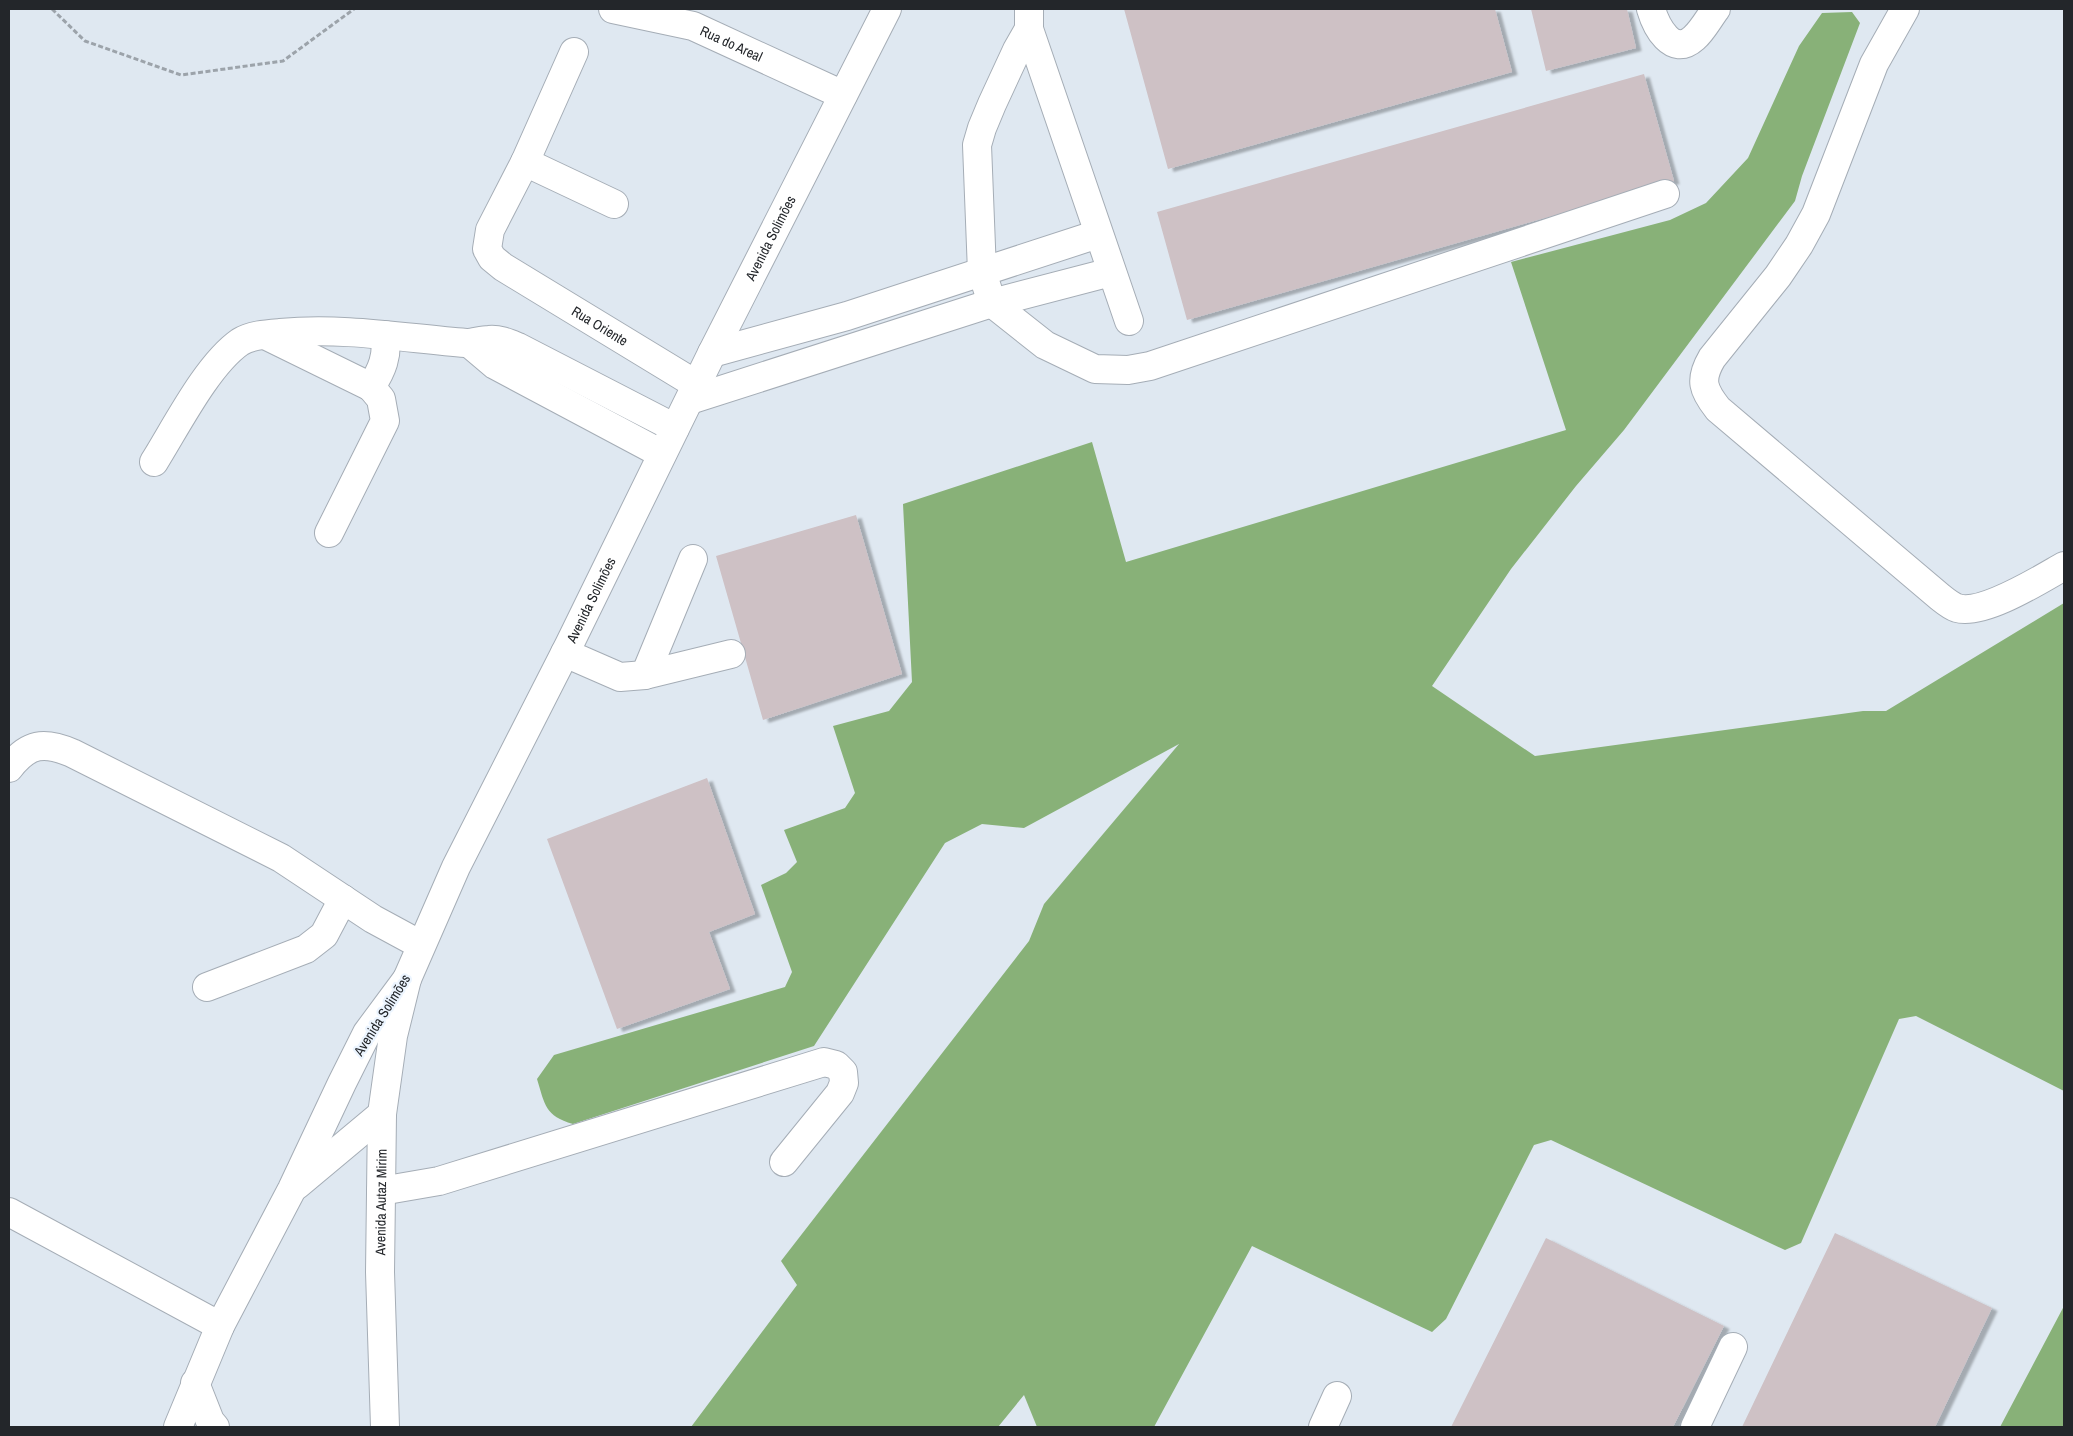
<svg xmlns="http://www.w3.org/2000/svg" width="2073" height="1436" font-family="'Archivo Narrow',sans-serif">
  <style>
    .forest { fill: #88b178 }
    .building { fill: #cec1c5; filter: url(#shadow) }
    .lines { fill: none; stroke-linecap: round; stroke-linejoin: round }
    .minor-casing { stroke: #a5adb6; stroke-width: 30 }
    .major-casing { stroke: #a5adb6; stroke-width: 30 }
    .path { stroke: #9ca3aa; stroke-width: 3; stroke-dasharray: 5 2.5; stroke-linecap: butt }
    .minor { stroke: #fff; stroke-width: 28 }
    .major { stroke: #fff; stroke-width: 28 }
    .labels { text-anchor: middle; stroke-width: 4.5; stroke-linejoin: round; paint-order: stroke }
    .street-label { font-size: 14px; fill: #23262a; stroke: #ecf5ff }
  </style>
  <defs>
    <filter id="shadow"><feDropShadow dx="5.5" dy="3" stdDeviation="1" flood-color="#0004"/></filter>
  </defs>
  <rect width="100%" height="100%" fill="#dfe8f1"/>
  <path class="forest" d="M1852 12 1860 23 1802 176 1795 201 1624 430 1576 486 1511 569 1432 686 1535 756 1863 711H1886L2064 603V1091L1916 1016 1899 1019 1801 1243 1785 1250 1551 1140 1534 1145 1446 1319 1432 1332 1252 1246 1154 1427H1037L1024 1395 998 1427H691L797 1285 781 1261 1029 941 1044 904 1179 744 1024 828 982 824 945 843 814 1046 573 1124C545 1116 545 1105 537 1079L554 1055 785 987 792 972 761 885 786 873 797 862 784 830 845 808 855 793 833 726 889 711 912 682 903 504 1092 442 1126 562 1566 430 1511 262 1670 220 1706 203 1748 158 1799 46 1822 13Z
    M2064 1306V1427H2000Z"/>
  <path class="building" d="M1124 9H1495L1512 72 1168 169Z
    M1531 9H1627L1636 48 1546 71Z
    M1644 74 1674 181 1187 320 1157 212Z
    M856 515 902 674 763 720 716 556Z
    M707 778 755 914 709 932 730 989 617 1029 547 839Z
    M1835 1233 1992 1308 1935 1427H1742Z
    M1546 1238 1724 1326 1673 1427H1451Z"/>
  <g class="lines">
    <defs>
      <g id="minor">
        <path id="s1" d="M613 9 693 26 843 95"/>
        <path d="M1029 9V29L1017 50 992 104 982 128 977 145 982 272 992 303 1045 345 1095 369 1128 370 1150 366 1665 194"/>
        <path d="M1651 9C1656 26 1672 58 1694 38 1703 30 1709 18 1716 9"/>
        <path d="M1905 9 1874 64 1816 214 1799 245 1778 276 1712 358C1699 380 1703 390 1718 409L1940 597C1945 601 1951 606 1957 608 1983 616 2041 579 2064 566"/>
        <path d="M1029 29 1129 321"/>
        <path id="s2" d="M574 52 525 162 490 230 487 249 492 258 503 267 697 385"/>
        <path d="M525 162 614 204"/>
        <path d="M265 335 371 387"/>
        <path d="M469 343 495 365 662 454"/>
        <path d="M712 353 847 316 1098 234"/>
        <path d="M690 400 992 303 1111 272"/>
        <path d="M154 462C176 427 207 365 240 342 251 335 267 334 280 333 343 327 404 338 466 343 474 343 481 340 489 340 499 339 508 343 518 347L675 428"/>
        <path d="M329 533 385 421 381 399 371 387C382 370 388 356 385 335"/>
        <path d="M565 653 620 677 645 675 731 654"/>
        <path d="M645 675 693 559"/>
        <path d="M9 768C28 743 44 741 72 753L281 858 373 919 421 945"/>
        <path d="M207 987 306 949 324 935 343 899"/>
        <path d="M297 1185 382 1114"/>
        <path d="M381 1191 439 1181 824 1062 836 1065 843 1072 844 1083 840 1093 784 1162"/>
        <path d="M9 1212 220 1326"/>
        <path d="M178 1427 220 1326 292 1189 342 1083 367 1033 407 979"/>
        <path d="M1323 1427 1337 1396"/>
        <path d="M1695 1427 1733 1347"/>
      </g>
      <g id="major">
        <path d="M195 1383 210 1421 215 1427"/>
        <path id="s3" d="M385 1427 380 1272 382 1114 393 1036 407 979 456 867 569 645 712 353 887 9"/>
      </g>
    </defs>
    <use href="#minor" class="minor-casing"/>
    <use href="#major" class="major-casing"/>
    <path class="path" d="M52 9 85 41 181 75 283 61 354 9"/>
    <use href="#minor" class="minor"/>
    <use href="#major" class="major"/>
  </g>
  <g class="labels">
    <g class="street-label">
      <text dy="5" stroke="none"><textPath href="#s1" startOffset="124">Rua do Areal</textPath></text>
      <text dy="5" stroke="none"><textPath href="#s3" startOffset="1276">Avenida Solimões</textPath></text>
      <text dy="5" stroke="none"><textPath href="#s2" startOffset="354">Rua Oriente</textPath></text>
      <text dy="5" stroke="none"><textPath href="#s3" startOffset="872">Avenida Solimões</textPath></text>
      <text transform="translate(382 1015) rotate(-58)" y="5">Avenida Solimões</text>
      <text dy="5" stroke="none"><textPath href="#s3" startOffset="225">Avenida Autaz Mirim</textPath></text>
    </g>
  </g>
  <rect width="2073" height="1436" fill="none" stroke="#23262a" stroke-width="20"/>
</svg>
